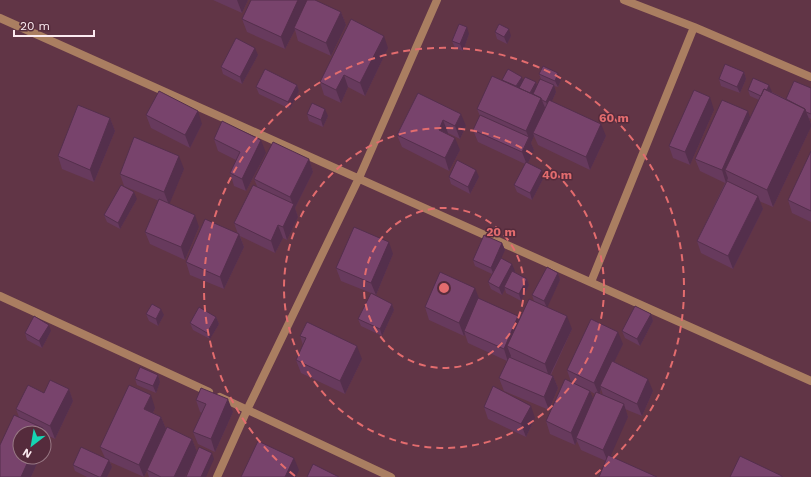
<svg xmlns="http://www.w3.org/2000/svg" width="811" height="477" font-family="'Work Sans',sans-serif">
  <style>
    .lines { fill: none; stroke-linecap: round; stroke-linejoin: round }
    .street { stroke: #aa7e61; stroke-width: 8 }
    .wall { fill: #673a5d; fill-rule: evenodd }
    .shaded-wall { fill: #542f4c }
    .building { fill: #78436c; stroke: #542f4c }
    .ring { fill: none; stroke: #e36c6e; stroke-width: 2; stroke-dasharray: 7 5 }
    .centre { fill: #e36c6e; stroke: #552b3c; stroke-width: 2 }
    .ring-label { font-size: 12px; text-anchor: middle; font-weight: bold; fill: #e36c6e; stroke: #552b3c; stroke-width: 3; stroke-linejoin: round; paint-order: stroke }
  </style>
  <rect width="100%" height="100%" fill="#613546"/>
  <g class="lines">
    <path class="street" d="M624 0 694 27 811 77
      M0 18 811 381
      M591 282 694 27
      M0 296 209 392
      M220 397 391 477
      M217 477 247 410 359 178 437 0"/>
  </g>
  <path class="wall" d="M213 0H248L242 13Z
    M341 12 346 25 331 56 298 41 295 30 285 49 247 32 242 19Z
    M495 32 511 36 507 44 497 39Z
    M469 34 463 51 455 48 452 41Z
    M388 48 365 96 348 87 341 103 324 95 320 82Z
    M258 55 242 84 223 74 221 67Z
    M744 72 746 79 740 93 721 86 719 79Z
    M539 74 561 80 558 87 554 86 556 92 552 101 606 136 590 170 538 145 534 136 531 143 534 150 528 163 544 177 532 200 517 192 514 185 525 164 478 142 473 130 480 116 477 109 522 77 523 80 536 82 537 85 541 79Z
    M297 85 299 91 290 109 259 94 256 87Z
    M811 88V119L809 118 811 124V127L773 207 759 201 763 209 733 269 701 253 697 241 725 183 700 171 695 159 750 118 759 100 750 96 748 90 772 92 786 99Z
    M418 93 466 126 460 139 448 133 447 134 460 150 449 171 402 147 397 135Z
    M714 110 690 165 673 158 669 146Z
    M307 114 328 116 323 127 309 121Z
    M146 115 202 124 190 148 151 128Z
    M110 118 115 131 94 182 62 169 58 156Z
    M214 139 266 153 246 191 234 186 230 173 236 160 218 151Z
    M811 151V222L792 213 788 200Z
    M309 159 313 172 295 208 298 217 287 240 283 238 275 253 240 236 244 247 224 289 190 275 186 262 238 234 234 223 257 186 254 179Z
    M184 169 169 204 199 227 185 260 150 244 145 232 159 201 124 186 120 174Z
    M449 177H479L470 194 451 184Z
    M137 199 120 229 107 222 104 215Z
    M502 243 505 250 501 258 515 271 514 272 527 279 529 285 521 301 506 293 505 289 502 295 491 289 488 282 492 274 475 266 473 260Z
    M393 254 376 295 341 281 336 268Z
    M558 273 560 280 547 307 572 329 551 375 553 376 558 388 549 410 504 391 499 378 507 361 468 343 465 334 464 336 429 320 425 307 479 298 520 319 534 301 532 295Z
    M392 304 394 310 382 336 361 326 358 319Z
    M146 314 164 315 158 326 149 321Z
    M651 314 653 321 640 346 625 338 622 331Z
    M216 317 219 324 210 339 193 330 190 323Z
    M51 331 42 348 27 340 25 333Z
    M300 336 362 359 345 394 301 373 296 360 303 345Z
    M623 344 614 362 653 391 642 416 625 409 628 417 606 461 581 450 577 441 575 445 550 434 546 421 571 382 567 370ZM601 389 603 395 600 393ZM590 391 595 394 593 399Z
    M158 375 160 382 156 393 137 385 135 379Z
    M69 389 73 401 55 439 45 434 48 441 44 449V433L40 457 31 477H0L19 417 16 409Z
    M196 400 233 412 215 452 198 444 193 432 202 413 200 412Z
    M484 407 535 418 526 437 488 419Z
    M155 408 153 413 161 417 166 429 192 439 197 452 185 477H149L147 471 144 477 110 462 112 467 107 477H87L75 471 73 465 105 458 100 447Z"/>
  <path class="shaded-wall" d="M238 0H248L242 13 237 0Z
    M298 0H307L294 28 295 30 285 49 281 37Z
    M341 12 346 25 331 56 326 43Z
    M467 27 469 34 463 51 460 44Z
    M509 29 511 36 507 44 504 37Z
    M384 36 388 48 365 96 360 83Z
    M255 48 258 55 242 84 240 77Z
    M744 72 746 79 740 93 737 87Z
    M558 73 561 80 558 87 555 81Z
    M344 75 348 87 341 103 336 90Z
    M522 77 524 83 521 89 516 87Z
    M536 82 538 89 534 96 530 94Z
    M297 85 299 91 290 109 288 102Z
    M554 85 556 92 549 108 546 102Z
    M769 85 772 92 763 97Z
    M710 97 714 110 690 165 685 152Z
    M541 98 546 110 533 133 534 136 531 143 534 150 527 165 522 152 529 138 526 131Z
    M325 109 328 116 323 127 321 120Z
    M805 109 811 124V127L773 207 767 190Z
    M198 111 202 124 190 148 185 135Z
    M748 111 752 124 725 170 728 178 726 183 722 170Z
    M461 114 466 126 460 139 455 126Z
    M110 118 115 131 94 182 90 170Z
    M443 120 448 133 443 142 439 130Z
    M601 124 606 136 590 170 586 157Z
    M455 138 460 150 449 171 445 158Z
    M261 140 266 153 246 191 242 179Z
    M179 156 184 169 169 205 164 192Z
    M309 159 313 172 295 208 298 217 287 240 283 227 293 205 290 197Z
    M476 170 479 177 470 194 468 187Z
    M542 170 544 177 532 200 530 193Z
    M134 192 137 199 120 229 118 223Z
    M758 196 763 209 733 269 728 256Z
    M195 215 199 227 185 260 181 247Z
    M278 225 283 238 275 253 271 241Z
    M239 234 244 247 224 289 220 277Z
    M389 242 393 254 376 295 371 283Z
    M502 243 505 250 494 275 491 268Z
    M512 264 515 271 506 288 504 287 505 289 502 295 499 288Z
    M558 273 560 280 547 308 544 301Z
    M527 279 529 285 521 301 519 294Z
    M475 288 480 301 464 331 465 334 464 336 459 323Z
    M392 304 394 310 382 336 380 329Z
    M161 309 164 315 158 326 156 319Z
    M651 314 653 321 640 346 637 339Z
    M518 316 523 329 507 346 511 356 508 362 504 349Z
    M567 316 572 329 549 377 545 364Z
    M216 317 219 324 210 339 207 333Z
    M49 325 51 331 42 348 39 341Z
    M618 332 623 344 602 387 600 386 601 389 599 395 594 383Z
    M357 346 362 359 345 394 340 381Z
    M158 375 160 382 156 393 153 386Z
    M553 376 558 388 549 410 544 397Z
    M648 379 653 391 642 416 637 404Z
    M69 389 73 401 55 439 50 426Z
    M590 391 595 403 576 438 577 441 575 445 571 433Z
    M151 395 155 408 149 422 144 409Z
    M228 399 233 412 215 452 211 439Z
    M624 404 628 417 608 462 603 450Z
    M531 406 535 418 526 437 521 424Z
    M161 417 166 429 144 477 139 465Z
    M43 428 48 441 44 449V433H41Z
    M192 439 197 452 185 477H174Z
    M212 453 214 459 206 477H201Z
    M30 457H40L31 477H21Z
    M294 458 299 470 296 477H285Z
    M109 460 112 467 107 477H101Z"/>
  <path class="building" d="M251 0H298L281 37 242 19Z
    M307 0H315L341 12 326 43 294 28Z
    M351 19 384 36 360 83 344 75 336 90 320 82Z
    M459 24 467 27 460 44 452 41Z
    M499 24 509 29 504 37 495 32Z
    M236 38 255 48 240 77 221 67Z
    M725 64 744 72 737 87 719 79Z
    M543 66 558 73 555 81 539 74Z
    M265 69 297 85 288 102 256 87Z
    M508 69 522 77 516 86 502 80Z
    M492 76 541 98 526 131 477 109Z
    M525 77 536 82 530 93 519 88Z
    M753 78 769 85 767 90 764 89 761 96 748 90Z
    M540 79 554 85 546 102 542 100 541 98 533 94Z
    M794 81 811 88V114L806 112 805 109 786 99Z
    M764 89 805 109 767 190 725 170Z
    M694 90 710 97 685 152 669 146Z
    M159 91 198 111 185 135 146 115Z
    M418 93 461 114 455 126 443 120 439 130 455 138 445 158 397 135Z
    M549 100 601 124 586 157 533 133Z
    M722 100 748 111 722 170 695 159Z
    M312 103 325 109 321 120 307 114Z
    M78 105 110 118 90 170 58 156Z
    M480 115 529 137 522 152 473 130Z
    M222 121 261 140 242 179 230 173 240 152 214 139Z
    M134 137 179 156 164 192 120 174Z
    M273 142 309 159 290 197 254 179Z
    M811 151V211L788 200Z
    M457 160 476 170 468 187 449 177Z
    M526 162 542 170 530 193 514 185Z
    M727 181 758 196 728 256 697 241Z
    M121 185 134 192 118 223 104 215Z
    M253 185 294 204 283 227 278 225 271 241 234 223Z
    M159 199 195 215 181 247 145 232Z
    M205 219 239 234 220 277 186 262Z
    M354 227 389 242 371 283 336 268Z
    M484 235 502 243 491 268 473 260Z
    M501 258 512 264 499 288 488 282Z
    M547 267 558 273 544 301 532 295Z
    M512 271 527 279 519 294 504 287Z
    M440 272 475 288 459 323 425 307Z
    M371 293 392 304 380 329 358 319Z
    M478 298 518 316 504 349 464 331Z
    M529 299 567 316 545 364 507 346Z
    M152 304 161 309 156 319 146 314Z
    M635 306 651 314 637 339 622 331Z
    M199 307 216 317 207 333 190 323Z
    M34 316 49 325 39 341 25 333Z
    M591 319 618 332 594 383 567 370Z
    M307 322 357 346 340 381 296 360 306 338 300 336Z
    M509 357 553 376 544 397 499 378Z
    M612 361 648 379 637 404 600 386Z
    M140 367 158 375 153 386 135 379Z
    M565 379 590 391 571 433 546 421Z
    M50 380 69 389 50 426 16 409 28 385 44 393Z
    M129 385 151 395 144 409 161 417 139 465 100 447Z
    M493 386 531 406 521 424 484 407Z
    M201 388 228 399 211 439 193 432 206 404 196 400Z
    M596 392 624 404 603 450 576 438Z
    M14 415 43 428 41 433H20V457H30L21 477H0V445Z
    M167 427 192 439 174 477H161L147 470Z
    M258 441 294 458 285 477H241Z
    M81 447 109 460 101 477H99L73 465Z
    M199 447 212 453 201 477H186Z
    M608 455 657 477H599Z
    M740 456 782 476V477H730Z
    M313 464 339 477H307Z"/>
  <g class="ring">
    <circle cx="444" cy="288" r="80"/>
    <circle cx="444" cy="288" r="160"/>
    <path d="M295 476A240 240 0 1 1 593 476"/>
  </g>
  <circle cx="444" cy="288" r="6" class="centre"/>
  <g class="ring-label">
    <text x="614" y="122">60 m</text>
    <text x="557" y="179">40 m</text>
    <text x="501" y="236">20 m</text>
  </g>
  <g transform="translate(32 445) rotate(211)"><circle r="19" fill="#552b3c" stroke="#987884"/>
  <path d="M0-3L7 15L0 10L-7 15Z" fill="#15d5b3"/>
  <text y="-6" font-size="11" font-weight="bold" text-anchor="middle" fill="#fcebf1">N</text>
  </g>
  <path d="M14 30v6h80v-6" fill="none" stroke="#fcebf1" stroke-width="2"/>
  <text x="20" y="30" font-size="12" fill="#fcebf1" stroke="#552b3c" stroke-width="3" paint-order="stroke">20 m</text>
</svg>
